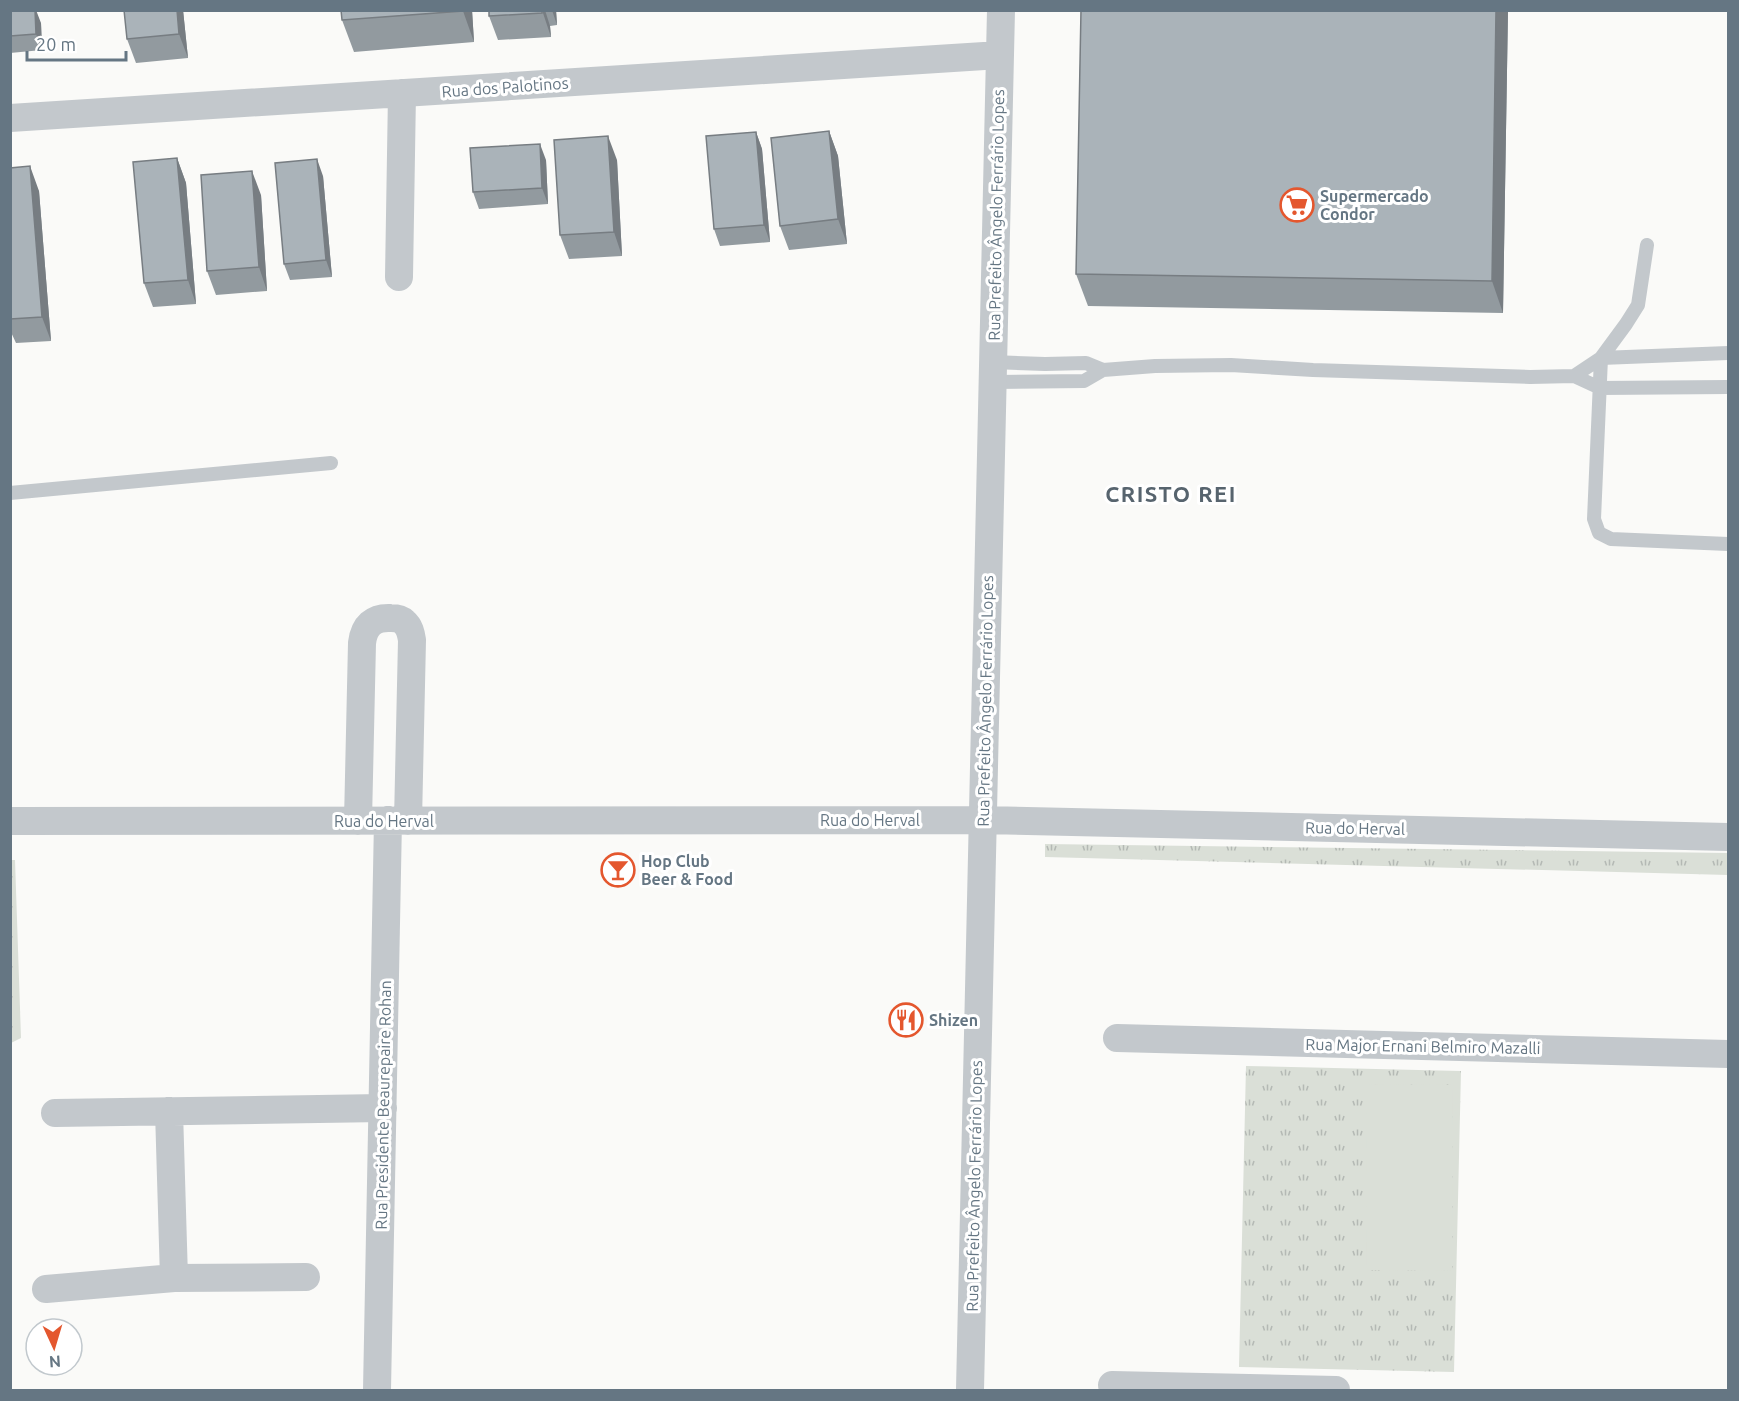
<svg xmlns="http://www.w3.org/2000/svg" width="1739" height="1401" font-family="Ubuntu,sans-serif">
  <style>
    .grass { fill: url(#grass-tufts) }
    .garden { fill: #dadfd7 }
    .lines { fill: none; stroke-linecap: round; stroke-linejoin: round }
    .service { stroke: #c3c8cc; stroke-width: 14 }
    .minor { stroke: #c3c8cc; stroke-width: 28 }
    .wall { fill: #929a9f }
    .shaded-wall { fill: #777d82 }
    .building { fill: #aab3b9; stroke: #777d82; stroke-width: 1.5 }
    .labels { text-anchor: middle; stroke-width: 6; stroke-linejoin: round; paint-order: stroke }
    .street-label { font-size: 16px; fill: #657683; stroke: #fff }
    .poi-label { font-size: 16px; font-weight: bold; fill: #657683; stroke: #fff; text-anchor: start }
    .district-label { font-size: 22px; font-weight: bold; letter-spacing: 1.5px; fill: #57646e; stroke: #fff }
  </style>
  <defs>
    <pattern id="grass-tufts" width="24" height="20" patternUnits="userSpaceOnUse" patternTransform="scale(1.5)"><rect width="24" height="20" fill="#dadfd7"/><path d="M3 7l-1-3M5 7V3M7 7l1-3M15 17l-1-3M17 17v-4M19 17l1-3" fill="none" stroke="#b4b9b4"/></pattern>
  </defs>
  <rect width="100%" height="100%" fill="#fafaf8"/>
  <path class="grass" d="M1045 844 1728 853V875L1045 857Z
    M11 860H15L21 1038 11 1043Z
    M1246 1066 1461 1071 1454 1372 1239 1367Z"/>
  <path class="garden" d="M1367 1084 1453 1085 1452 1271 1366 1270Z"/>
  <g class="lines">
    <path class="service" d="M1647 245 1638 305 1626 324 1601 358 1594 519 1599 533 1611 539 1728 544
      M993 362 1045 364 1086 363 1103 370
      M1574 376 1601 358 1728 353
      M993 382 1084 381 1103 370 1155 366 1231 365 1313 370 1530 377 1574 376 1600 388 1728 387
      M10 493 331 463"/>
    <path class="minor" d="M10 118 1000 55
      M399 277 402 93
      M10 821 983 820 1728 837
      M358 821 362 643C364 626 373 617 391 618 396 618 401 619 404 622 410 627 411 634 412 640L408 821
      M1117 1038 1728 1054
      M169 1111 174 1278 306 1277
      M55 1113 383 1108
      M46 1289 174 1278
      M1112 1385 1336 1390
      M377 1390 388 820
      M970 1390 1001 10"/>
  </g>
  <path class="wall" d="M10 10 41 23 42 50 10 53Z
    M183 10 188 58 136 63 127 39Z
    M341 10H472L474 42 354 52 342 20Z
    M489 10H556L557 25 550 26 551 37 498 40 489 16Z
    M1081 10H1508L1503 313 1088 306 1076 274Z
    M829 131 838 156 847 244 789 250 780 226Z
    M756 132 762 149 770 242 720 246 714 229Z
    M177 158 186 183 196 304 153 307 144 283Z
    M546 160 548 204 479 209 473 192Z
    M617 160 622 256 569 259 560 235Z
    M10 168 39 191 51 341 16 343 10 330Z
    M323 176 332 277 290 280 284 264Z
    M261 195 267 291 216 295 207 271Z"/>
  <path class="shaded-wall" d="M34 10H36L41 23 42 50 36 34Z
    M177 10H183L188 58 179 34Z
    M463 10H472L474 42 463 11Z
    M542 10H545L550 26 551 37Z
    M552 10H556L557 25Z
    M1496 10H1508L1503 313 1492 281Z
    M829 131 838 156 847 244 838 219Z
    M756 132 762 149 770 242 764 225Z
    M608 136 617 160 622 256 614 232Z
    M540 144 546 160 548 204 542 188Z
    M177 158 186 183 196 304 188 280Z
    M317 159 323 176 332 277 326 260Z
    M30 166 39 191 51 341 42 317Z
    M252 171 261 195 267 291 259 267Z"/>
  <path class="building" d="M10 10H35L36 34 10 36Z
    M124 10H177L179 34 127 39Z
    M341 10H463V11L342 20Z
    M489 10H542V13L489 16Z
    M1081 10H1496L1492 281 1076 274Z
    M829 131 838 219 780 226 771 138Z
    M756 132 764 225 714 229 706 136Z
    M608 136 614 232 560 235 554 140Z
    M540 144 542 188 473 192 470 148Z
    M177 158 188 280 144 283 133 162Z
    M317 159 326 260 284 264 275 163Z
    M30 166 42 317 10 319V168Z
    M252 171 259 267 207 271 201 175Z"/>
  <defs>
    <symbol id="supermarket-ring" viewBox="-11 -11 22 22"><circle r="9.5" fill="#fff" stroke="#e4572e" stroke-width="1.5"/><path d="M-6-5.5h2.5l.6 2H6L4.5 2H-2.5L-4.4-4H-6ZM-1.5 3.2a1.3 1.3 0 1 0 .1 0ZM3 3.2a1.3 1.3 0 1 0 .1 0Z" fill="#e4572e"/></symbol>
    <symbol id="bar-ring" viewBox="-11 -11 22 22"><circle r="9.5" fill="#fff" stroke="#e4572e" stroke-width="1.5"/><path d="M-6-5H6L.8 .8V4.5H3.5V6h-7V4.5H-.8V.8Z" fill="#e4572e"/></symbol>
    <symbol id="restaurant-ring" viewBox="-11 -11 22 22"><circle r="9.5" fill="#fff" stroke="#e4572e" stroke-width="1.5"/><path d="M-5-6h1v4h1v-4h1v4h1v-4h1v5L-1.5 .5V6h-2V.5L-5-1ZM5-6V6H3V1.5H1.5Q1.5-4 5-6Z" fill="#e4572e"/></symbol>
  </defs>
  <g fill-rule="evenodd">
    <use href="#supermarket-ring" x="1278" y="186" width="38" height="38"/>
    <use href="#bar-ring" x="599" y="851" width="38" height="38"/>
    <use href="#restaurant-ring" x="887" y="1001" width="38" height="38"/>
  </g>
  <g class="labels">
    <g class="street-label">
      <text transform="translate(505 87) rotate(-4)" y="6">Rua dos Palotinos</text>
      <text transform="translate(996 215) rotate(-89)" y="6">Rua Prefeito Ângelo Ferrário Lopes</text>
      <text transform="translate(985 701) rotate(-89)" y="6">Rua Prefeito Ângelo Ferrário Lopes</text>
      <text x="870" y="826">Rua do Herval</text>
      <text x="384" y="827">Rua do Herval</text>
      <text transform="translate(1355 828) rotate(1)" y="6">Rua do Herval</text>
      <text transform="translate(1423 1046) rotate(1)" y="6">Rua Major Ernani Belmiro Mazalli</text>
      <text transform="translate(383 1105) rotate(-89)" y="6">Rua Presidente Beaurepaire Rohan</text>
      <text transform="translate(974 1186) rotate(-89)" y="6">Rua Prefeito Ângelo Ferrário Lopes</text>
    </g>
    <g class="poi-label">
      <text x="1320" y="202">Supermercado<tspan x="1320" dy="18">Condor</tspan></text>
      <text x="641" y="867">Hop Club<tspan x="641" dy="18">Beer &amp; Food</tspan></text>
      <text x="929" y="1026">Shizen</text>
    </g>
    <g class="district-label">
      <text x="1171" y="502">CRISTO REI</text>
    </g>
  </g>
  <rect width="1739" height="1401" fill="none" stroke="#657683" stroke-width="24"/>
  <g transform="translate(54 1347) rotate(176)"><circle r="28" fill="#ffffff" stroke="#c1c8cd" stroke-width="1.5"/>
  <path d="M0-4.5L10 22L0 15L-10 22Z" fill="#e4572e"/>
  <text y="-9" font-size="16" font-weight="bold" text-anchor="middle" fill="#657683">N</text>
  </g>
  <path d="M27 51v9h99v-9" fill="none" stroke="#657683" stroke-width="3"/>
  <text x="36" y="51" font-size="18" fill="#657683" stroke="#ffffff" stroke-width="4.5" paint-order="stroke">20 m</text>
</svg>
